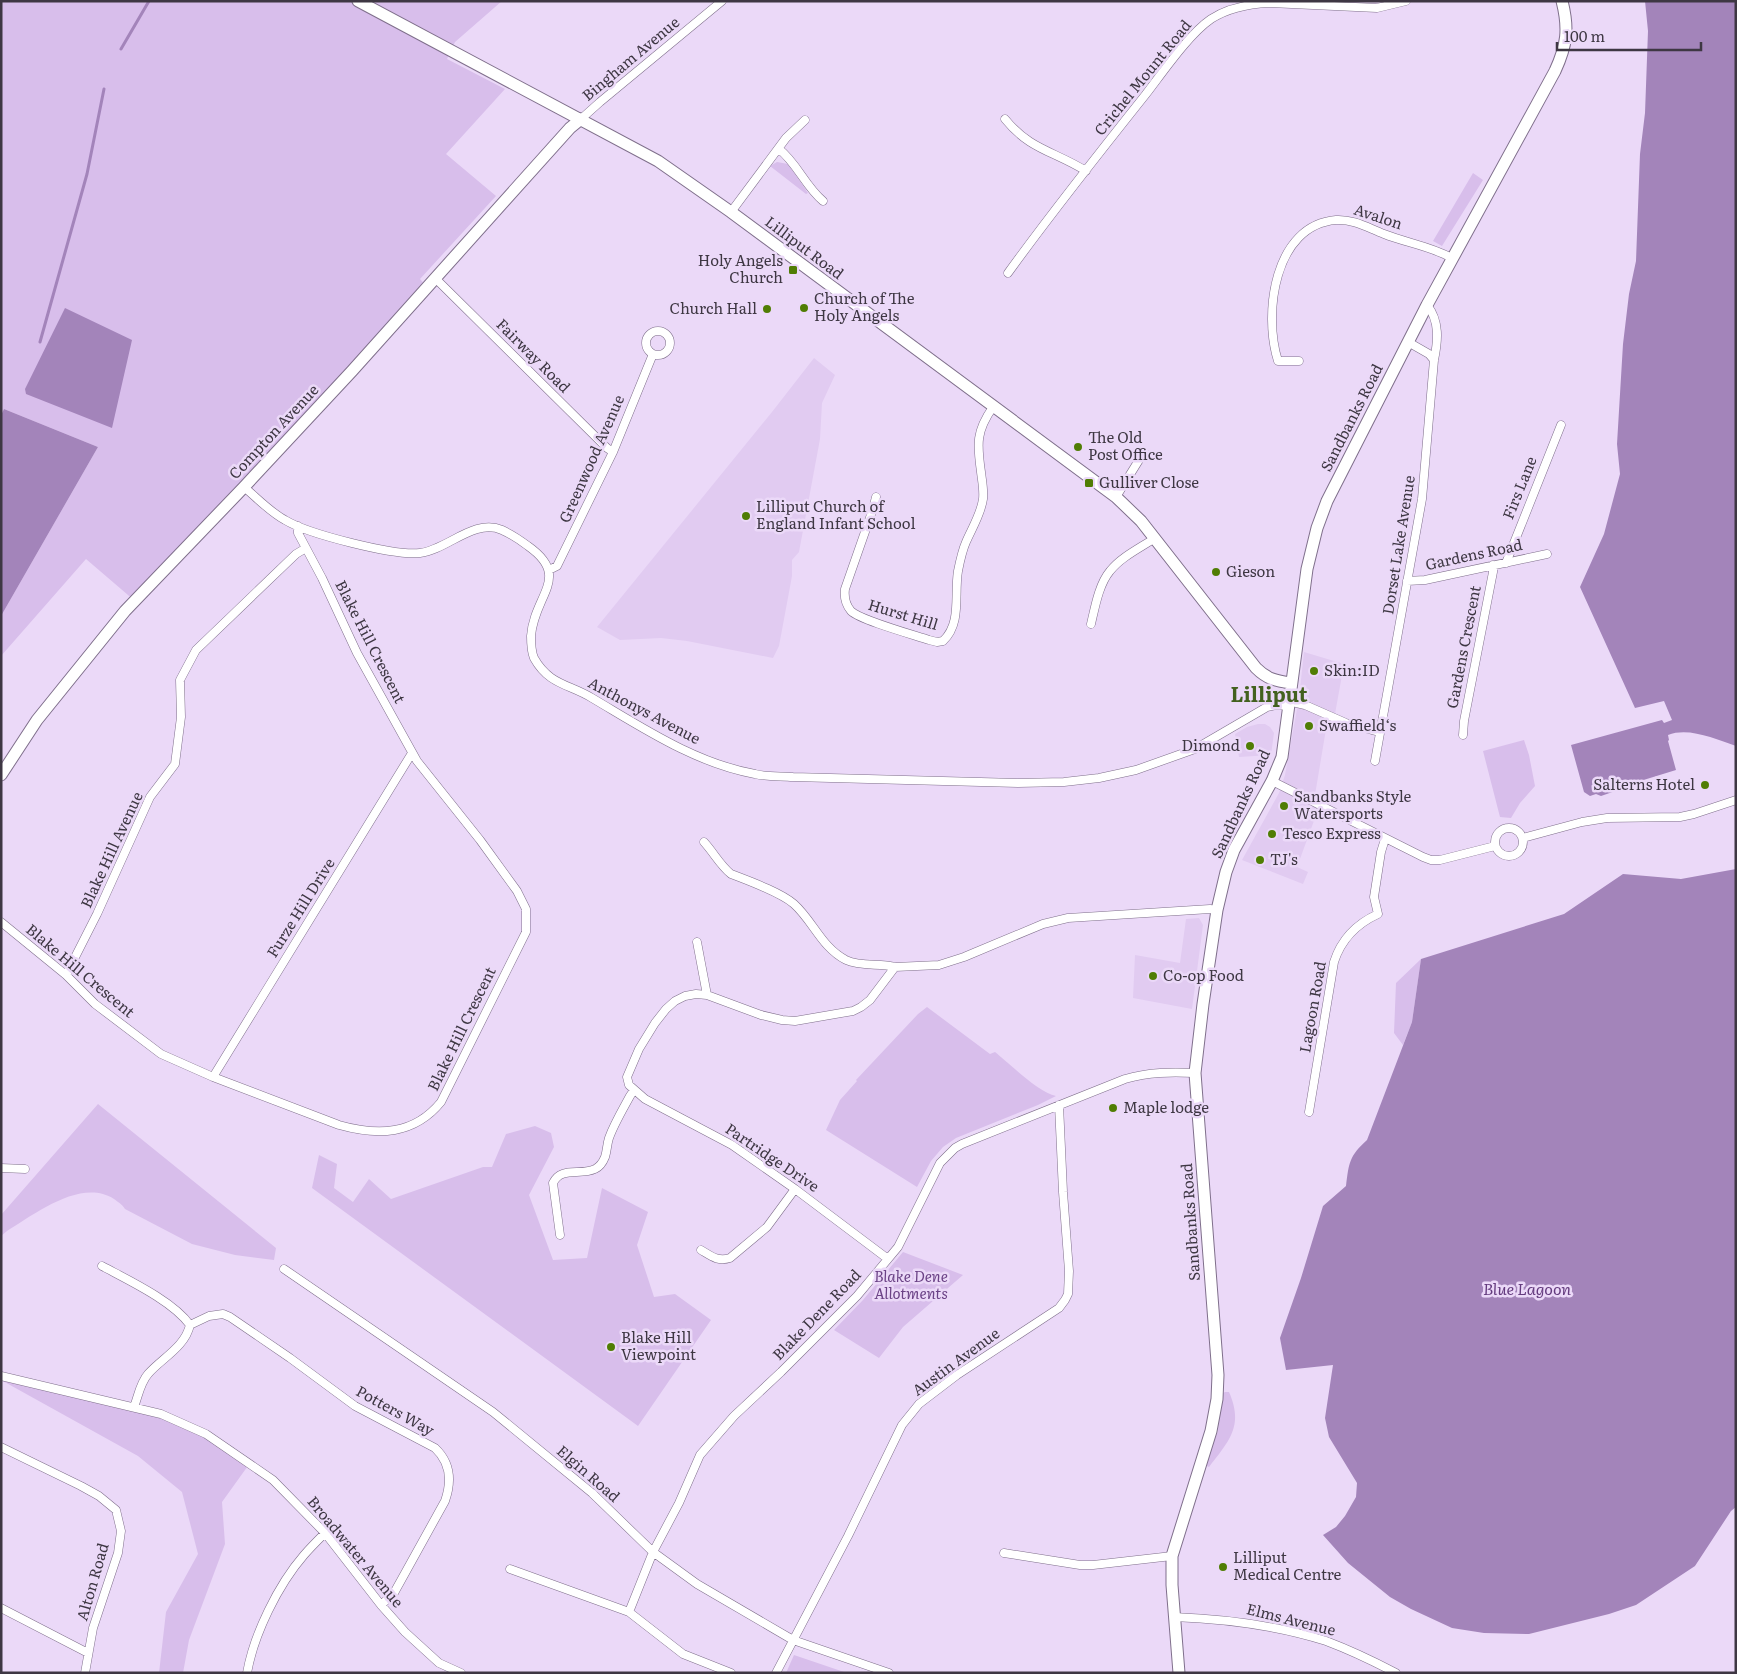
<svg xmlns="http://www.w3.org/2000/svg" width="1737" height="1674" font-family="Literata,serif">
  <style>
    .built { fill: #e1cbf1 }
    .green { fill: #d8beeb }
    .water { fill: #a384ba }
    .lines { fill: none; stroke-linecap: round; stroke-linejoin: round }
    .stream { stroke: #a384ba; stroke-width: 3 }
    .street-casing { stroke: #7f6f8b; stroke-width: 9 }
    .secondary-casing { stroke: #7f6f8b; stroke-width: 13 }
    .street { stroke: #fff; stroke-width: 8 }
    .secondary { stroke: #fff; stroke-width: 11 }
    .poi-dot { fill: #507d04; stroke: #ebd9f8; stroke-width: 2 }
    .labels { text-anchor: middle; stroke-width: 5; stroke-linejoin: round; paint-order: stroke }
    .street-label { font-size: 15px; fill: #3e3743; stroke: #ebd9f8 }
    .poi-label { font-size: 15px; fill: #3e3743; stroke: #ebd9f8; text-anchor: start }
    .park-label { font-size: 15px; font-style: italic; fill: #6b4286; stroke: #ebd9f8 }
    .water-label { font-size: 16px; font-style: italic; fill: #643b7e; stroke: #ebd9f8 }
    .district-label { font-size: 20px; font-weight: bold; fill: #43611f; stroke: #ebd9f8 }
  </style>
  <rect width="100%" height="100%" fill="#ebd9f8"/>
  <path class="built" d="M814 358 835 375 822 403 820 439 799 552 792 560V576L779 646 773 658 687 641 661 638 620 640 597 627 772 412Z
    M1304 652 1344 664 1333 725 1327 723 1315 795 1322 799 1297 867 1308 872 1303 884 1242 860 1279 793 1285 775 1299 698Z
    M1258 724H1265L1270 727 1274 733 1271 755 1239 757 1235 734 1247 727Z
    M1199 918 1203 925 1192 1009 1133 998 1135 955 1180 963 1186 919Z"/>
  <path class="green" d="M1 1H502L455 42 447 59 505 89 446 154 496 196 420 279 427 287 135 601 86 559 1 656V616L98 447 4 409 1 415Z
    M777 162 788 164 808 193 806 194 770 166Z
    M1473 173 1483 180 1442 246 1433 241Z
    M1524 740 1529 755 1535 786 1520 803 1511 818 1500 817 1483 751Z
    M1421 959 1412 1022 1403 1045 1394 1033 1396 983Z
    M927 1007 990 1054 995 1052C1009 1063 1039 1093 1056 1096L1038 1105 956 1138 943 1147 931 1161 917 1187 826 1130 840 1100 857 1081 856 1080 918 1014Z
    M98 1104 276 1248 274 1260 235 1255 192 1244 125 1209C122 1204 118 1202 114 1199 81 1178 35 1214 7 1231L1 1236V1215Z
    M535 1126 551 1133 554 1147 529 1195 553 1260 587 1258 602 1188 648 1212 637 1245 654 1297 675 1294 711 1320 638 1426 312 1188 319 1155 337 1164 334 1188 353 1202 369 1179 391 1199 483 1167H492L506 1134Z
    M903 1252 963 1275 903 1327 879 1358 834 1330 863 1300Z
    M1 1376 134 1407 206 1434 250 1463 222 1502 225 1544 189 1640 183 1673H159L166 1612 198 1554 182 1492 138 1456 1 1380Z
    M1225 1392H1229C1244 1426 1229 1441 1209 1467L1207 1466 1206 1461 1218 1431 1221 1394Z
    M794 1655 847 1673H786Z"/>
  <path class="water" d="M1645 1H1736V746C1715 739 1689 727 1668 735L1669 740 1668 741 1676 770 1624 786V788L1601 796 1596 794 1590 796 1584 792 1571 745 1662 720 1664 723 1672 720 1664 701 1635 708 1580 587 1604 534 1620 474 1617 444 1623 344 1629 294 1636 261 1640 154 1645 113 1648 31Z
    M65 308 132 340 112 428 26 394 25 389Z
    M4 409 98 447 1 616V415Z
    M1736 869V1507L1731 1511 1695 1566 1636 1605 1609 1614 1529 1634 1484 1633 1452 1628 1411 1609 1390 1597 1348 1563 1323 1535 1336 1527 1345 1516 1356 1497 1357 1483 1329 1437 1325 1418 1333 1365 1286 1370 1280 1338 1301 1278 1323 1206 1346 1186C1349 1163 1349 1156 1367 1140L1412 1022 1421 959 1564 914 1623 874 1681 879Z"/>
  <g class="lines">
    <path class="stream" d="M121 49 149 1
      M40 342 87 174 104 89"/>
    <defs>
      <path id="street" d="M581 119 600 102 722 1
        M1005 119C1030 150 1054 151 1086 171
        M779 149C797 163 805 186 823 201
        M731 212 786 138 805 120
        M1008 273C1052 212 1099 153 1146 94 1163 72 1189 34 1211 19 1228 8 1249 4 1269 3L1377 8 1406 1
        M435 278 607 448 613 452
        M646 343a12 12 0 1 1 24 0a12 12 0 1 1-24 0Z
        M1408 342 1429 354 1434 360
        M1299 361H1278C1263 314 1274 225 1336 220 1354 219 1368 228 1384 234 1407 243 1430 246 1452 258
        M244 487C257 498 270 512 285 520 308 534 394 556 420 553 447 550 474 518 502 530 511 534 520 540 528 546 572 577 534 595 531 636 531 643 531 651 534 658 549 685 569 684 592 698 643 728 695 763 755 774 767 777 780 776 793 777L1018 783 1064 782 1099 778 1136 770 1195 749 1267 707 1276 705 1288 706
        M876 497 873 509 845 589C844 597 845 604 851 611 860 620 914 635 929 640L937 642 943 641C962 623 954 595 958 571 960 561 962 551 966 542 972 528 981 514 983 499 984 490 982 481 981 472 977 444 976 431 993 407
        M1116 497 1144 452
        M1506 563 1561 425
        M549 570 557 566 613 452 653 354
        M1407 581 1425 580 1547 554
        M1091 624C1095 607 1099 584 1110 571 1121 557 1140 548 1155 538
        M1288 701 1305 705 1346 723 1379 732
        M1463 735 1464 721 1493 572V565
        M1375 761 1422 499 1434 360C1438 341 1440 321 1427 305
        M1272 781 1423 857 1431 860H1440L1495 846
        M1495 842a14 14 0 1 1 28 0a14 14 0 1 1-28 0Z
        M1523 838 1582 822 1607 818 1680 817 1694 814 1736 800
        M704 842C714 853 720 865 731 874 749 881 780 892 794 904 813 921 822 948 846 960 861 967 879 963 895 967
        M1 922 66 975 95 1004 161 1054 213 1077 339 1125C378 1136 414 1135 441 1102L526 932V909L517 891 480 840 417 761 357 653 322 578 298 533V526
        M697 942 707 995
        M66 975 97 914 150 797 175 764 181 717 180 680 196 650 296 554 306 548
        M213 1077 412 753
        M1309 1112 1334 962C1341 940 1356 924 1378 914L1374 897 1381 852 1385 839
        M1 1168 25 1169
        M560 1235 553 1183C561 1166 580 1176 595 1169 599 1167 603 1162 605 1157 607 1151 607 1144 609 1138 614 1124 623 1109 630 1096L634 1090
        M701 1250C711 1256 718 1262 730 1258L767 1227 795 1189
        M888 1259 795 1189 732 1145 645 1099 629 1085 627 1077 639 1049 655 1023 666 1009 675 1001 685 996 696 994 707 995 761 1015 782 1020 795 1021 853 1011 861 1007 870 1000 895 967 939 965 964 957 1043 924 1068 918 1210 909 1217 910
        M102 1266C128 1280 173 1301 190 1325
        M284 1269 493 1412 592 1493 653 1552 697 1584 793 1640 889 1673
        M1 1376 161 1414 206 1434 273 1480 325 1533 381 1605 405 1632 439 1663 461 1673
        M134 1407C138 1397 140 1383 148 1374 162 1358 185 1347 190 1325L209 1316 223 1314 230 1317 290 1358 355 1406 435 1448C451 1463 452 1481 445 1501L394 1593 381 1605
        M1 1447 81 1486 99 1496 116 1510 121 1531 118 1553 93 1628 85 1673
        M1004 1553 1080 1565H1093L1172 1556
        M510 1569 629 1612 683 1654 731 1673
        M1 1608 88 1653
        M629 1612 653 1552 679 1503 700 1455 734 1416 781 1372 857 1296 898 1247 940 1163 955 1148 962 1144 1125 1079C1149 1072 1171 1072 1195 1073
        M1174 1617C1226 1619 1276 1625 1326 1641 1350 1650 1373 1661 1396 1673
        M247 1673C254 1634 278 1585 304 1555 310 1548 318 1540 325 1533
        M776 1673 848 1536 902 1425 919 1404 957 1375 1059 1308 1065 1300 1068 1294 1069 1271 1063 1192 1059 1105"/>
      <path id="secondary" d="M358 1 658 161 731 212 1116 497 1141 521 1256 668C1267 679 1276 681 1291 683
        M1 775 37 720 125 611 244 487 352 371 570 128 581 119
        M1179 1673 1172 1585V1556L1211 1431 1217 1399 1218 1375 1195 1073 1203 1004 1217 910 1226 872 1234 850 1272 781 1282 757 1307 569 1317 528 1327 501 1427 305 1555 71C1567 45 1569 29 1562 1"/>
    </defs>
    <use href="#street" class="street-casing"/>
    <use href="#secondary" class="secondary-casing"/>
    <use href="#street" class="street"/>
    <use href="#secondary" class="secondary"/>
  </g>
  <g class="poi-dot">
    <rect x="788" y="265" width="10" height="10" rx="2.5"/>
    <circle cx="804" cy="308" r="5"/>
    <circle cx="767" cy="309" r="5"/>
    <circle cx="1078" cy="447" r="5"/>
    <rect x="1084" y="478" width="10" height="10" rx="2.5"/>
    <circle cx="746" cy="516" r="5"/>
    <circle cx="1216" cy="572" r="5"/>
    <circle cx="1314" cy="671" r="5"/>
    <circle cx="1309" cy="726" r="5"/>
    <circle cx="1250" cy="746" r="5"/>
    <circle cx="1705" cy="785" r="5"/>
    <circle cx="1284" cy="806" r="5"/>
    <circle cx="1272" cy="834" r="5"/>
    <circle cx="1260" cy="860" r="5"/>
    <circle cx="1153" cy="976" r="5"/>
    <circle cx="1113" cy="1108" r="5"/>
    <circle cx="611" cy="1347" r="5"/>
    <circle cx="1223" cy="1567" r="5"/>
  </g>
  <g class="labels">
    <g class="street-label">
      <text transform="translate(631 59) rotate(-40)" y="5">Bingham Avenue</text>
      <text transform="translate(1143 78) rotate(-51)" y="5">Crichel Mount Road</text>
      <text transform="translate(1378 217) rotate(18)" y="5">Avalon</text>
      <text transform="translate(804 248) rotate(37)" y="5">Lilliput Road</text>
      <text transform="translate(533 356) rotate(45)" y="5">Fairway Road</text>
      <text transform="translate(1352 418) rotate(-63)" y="5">Sandbanks Road</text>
      <text transform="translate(274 432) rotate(-47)" y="5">Compton Avenue</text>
      <text transform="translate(592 459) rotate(-66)" y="5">Greenwood Avenue</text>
      <text transform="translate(1520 488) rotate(-68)" y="5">Firs Lane</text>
      <text transform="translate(1399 545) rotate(-81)" y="5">Dorset Lake Avenue</text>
      <text transform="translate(1474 555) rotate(-12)" y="5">Gardens Road</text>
      <text transform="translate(903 615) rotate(17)" y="5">Hurst Hill</text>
      <text transform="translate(370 642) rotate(63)" y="5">Blake Hill Crescent</text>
      <text transform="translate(1464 647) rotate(-79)" y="5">Gardens Crescent</text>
      <text transform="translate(644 711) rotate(28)" y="5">Anthonys Avenue</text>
      <text transform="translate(1241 804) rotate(-65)" y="5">Sandbanks Road</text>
      <text transform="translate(112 850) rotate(-65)" y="5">Blake Hill Avenue</text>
      <text transform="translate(301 908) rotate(-58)" y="5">Furze Hill Drive</text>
      <text transform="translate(80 971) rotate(40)" y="5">Blake Hill Crescent</text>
      <text transform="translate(1313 1007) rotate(-80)" y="5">Lagoon Road</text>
      <text transform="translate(462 1029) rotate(-64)" y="5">Blake Hill Crescent</text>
      <text transform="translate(772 1158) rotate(34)" y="5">Partridge Drive</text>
      <text transform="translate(1191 1222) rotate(-94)" y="5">Sandbanks Road</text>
      <text transform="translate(817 1315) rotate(-46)" y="5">Blake Dene Road</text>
      <text transform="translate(956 1362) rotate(-36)" y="5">Austin Avenue</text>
      <text transform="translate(395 1411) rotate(29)" y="5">Potters Way</text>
      <text transform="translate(588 1474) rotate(41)" y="5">Elgin Road</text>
      <text transform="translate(355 1552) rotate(50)" y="5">Broadwater Avenue</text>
      <text transform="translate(93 1582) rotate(-74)" y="5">Alton Road</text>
      <text transform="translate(1291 1620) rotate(14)" y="5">Elms Avenue</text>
    </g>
    <g class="poi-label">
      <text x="783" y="266" text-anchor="end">Holy Angels<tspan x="783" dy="17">Church</tspan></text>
      <text x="814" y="304">Church of The<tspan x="814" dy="17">Holy Angels</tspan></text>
      <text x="757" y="314" text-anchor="end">Church Hall</text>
      <text x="1088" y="443">The Old<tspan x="1088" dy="17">Post Office</tspan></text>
      <text x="1099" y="488">Gulliver Close</text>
      <text x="756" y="512">Lilliput Church of<tspan x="756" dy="17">England Infant School</tspan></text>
      <text x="1226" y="577">Gieson</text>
      <text x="1324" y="676">Skin:ID</text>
      <text x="1319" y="731">Swaffield‘s</text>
      <text x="1240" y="751" text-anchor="end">Dimond</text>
      <text x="1695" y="790" text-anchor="end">Salterns Hotel</text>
      <text x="1294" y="802">Sandbanks Style<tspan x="1294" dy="17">Watersports</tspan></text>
      <text x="1282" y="839">Tesco Express</text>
      <text x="1270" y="865">TJ's</text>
      <text x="1163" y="981">Co-op Food</text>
      <text x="1123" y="1113">Maple lodge</text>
      <text x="621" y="1343">Blake Hill<tspan x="621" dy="17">Viewpoint</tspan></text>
      <text x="1233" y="1563">Lilliput<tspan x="1233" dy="17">Medical Centre</tspan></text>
    </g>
    <g class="park-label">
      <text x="911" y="1282">Blake Dene<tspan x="911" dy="17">Allotments</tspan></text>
    </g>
    <g class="water-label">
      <text x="1527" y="1295">Blue Lagoon</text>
    </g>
    <g class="district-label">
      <text x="1269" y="702">Lilliput</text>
    </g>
  </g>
  <rect width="1737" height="1674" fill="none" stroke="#3e3743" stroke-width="5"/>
  <path d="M1557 42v8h144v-8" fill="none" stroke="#3e3743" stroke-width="2.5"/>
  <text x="1564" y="42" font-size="15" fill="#3e3743" stroke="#ebd9f8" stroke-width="4" paint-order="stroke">100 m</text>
</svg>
